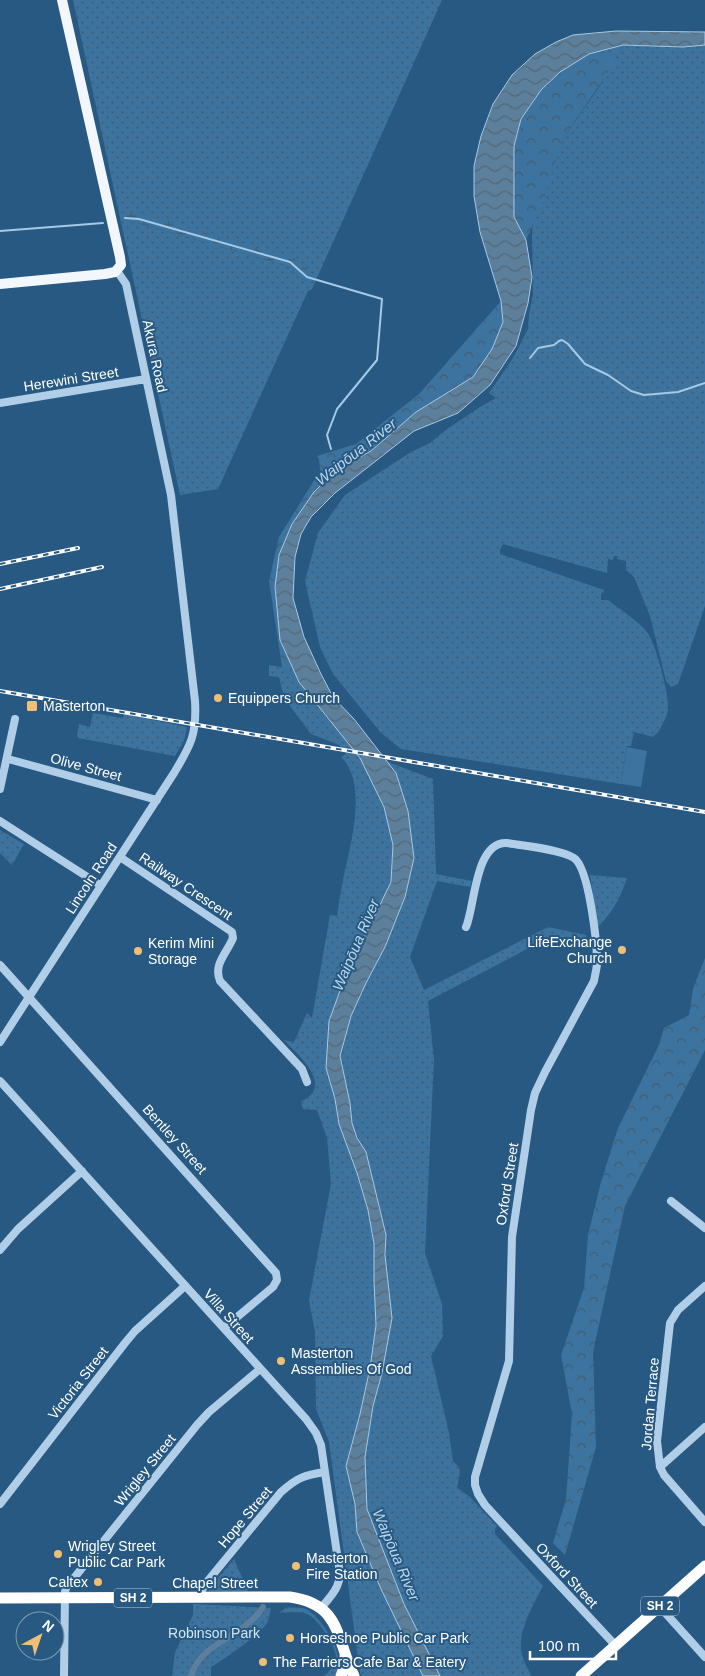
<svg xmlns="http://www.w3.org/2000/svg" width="705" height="1676" font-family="Arial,sans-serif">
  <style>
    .grass { fill: url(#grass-dots); fill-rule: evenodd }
    .forest { fill: url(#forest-crowns) }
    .wetland { fill: url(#wetland-marsh) }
    .garden { fill: #3c739f }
    .water { fill: url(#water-waves); stroke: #a4cae7 }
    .pier { fill: #275982 }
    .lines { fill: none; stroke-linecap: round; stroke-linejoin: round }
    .stream { stroke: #a4cae7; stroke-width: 2 }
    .canal { stroke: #5c7f9b; stroke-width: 6 }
    .minor { stroke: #b0cee7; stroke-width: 8 }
    .major { stroke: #f1f7fd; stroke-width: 10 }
    .highway { stroke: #fff; stroke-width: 11 }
    .rail-casing { stroke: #fff; stroke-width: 4 }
    .rail { stroke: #275982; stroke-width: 2; stroke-dasharray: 5.5; stroke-linecap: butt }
    .poi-dot { fill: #efbf76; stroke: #275982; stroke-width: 2 }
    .labels { text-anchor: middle; stroke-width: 4; stroke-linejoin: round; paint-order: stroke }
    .shield { fill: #275982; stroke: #becdda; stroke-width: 1 }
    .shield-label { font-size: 12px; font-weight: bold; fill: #fff }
    .street-label { font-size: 14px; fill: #fff; stroke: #275982 }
    .poi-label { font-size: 14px; fill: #fff; stroke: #275982; text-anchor: start }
    .park-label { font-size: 14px; fill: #d3e6f5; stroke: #275982 }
    .water-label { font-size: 15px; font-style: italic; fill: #bbd8ee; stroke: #275982 }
  </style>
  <defs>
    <pattern id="grass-dots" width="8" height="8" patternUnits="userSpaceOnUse" patternTransform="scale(1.25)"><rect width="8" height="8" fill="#3c739f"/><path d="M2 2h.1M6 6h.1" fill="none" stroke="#465c6d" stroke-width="1.8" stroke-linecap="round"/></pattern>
    <pattern id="forest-crowns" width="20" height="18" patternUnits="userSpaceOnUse" patternTransform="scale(1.25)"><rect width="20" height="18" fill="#3c739f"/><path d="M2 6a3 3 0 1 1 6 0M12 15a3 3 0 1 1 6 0" fill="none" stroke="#465c6d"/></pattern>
    <pattern id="wetland-marsh" width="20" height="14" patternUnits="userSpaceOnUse" patternTransform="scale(1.25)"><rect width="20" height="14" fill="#3c739f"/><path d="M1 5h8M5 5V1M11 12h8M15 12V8" fill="none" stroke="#465c6d"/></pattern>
    <pattern id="water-waves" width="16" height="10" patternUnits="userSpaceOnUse" patternTransform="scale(1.25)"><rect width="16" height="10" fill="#5c7f9b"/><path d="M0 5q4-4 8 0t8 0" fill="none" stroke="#556877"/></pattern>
  </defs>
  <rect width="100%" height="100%" fill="#275982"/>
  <path class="grass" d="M73 0H442L312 289 308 291 218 489 180 495ZM136 212 314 275 312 282 300 279 290 267 222 247 215 249 208 243 138 223 126 222Z
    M623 45 683 47 705 45V606L678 684 671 687 666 681 650 616 634 577 626 570V561L617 559V556H614L613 560 608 559 607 573 503 544 500 550V554L604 590V593L601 594V600H608C618 608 643 624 649 635 656 645 670 698 668 710 666 719 660 732 653 737L634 732 631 746H627L621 784 401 749 381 733 333 674 320 647 305 581 318 533 345 495 411 452 430 443 447 429 480 407 496 398 489 393 513 358 528 329 529 314 533 295 532 233 534 210 562 140 599 87Z
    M269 665 282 667 299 682 360 758 384 807 393 845 391 882 345 977 335 1099 339 1124 357 1173 368 1210 374 1244V1281L376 1325 370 1368 360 1414 346 1466 355 1504 357 1532 381 1589 423 1676H362L360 1673 329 1442 316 1409 315 1332 309 1300 331 1184 327 1138 317 1110 303 1109 301 1102C305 1099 311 1096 313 1092 323 1075 295 1052 284 1040L294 1042 307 1013 312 1018 330 915 337 916C339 900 342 885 345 870 352 839 367 782 341 757L346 754 339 745 311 734 284 698 279 677 269 676Z
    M93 713 123 718 124 714 187 727 184 741 175 756 78 738 77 736 79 724 90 727Z
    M388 762 433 779 436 874 472 881 470 887 437 881 410 957 424 990 548 927 586 935 588 945 550 937 428 1001 434 1060 425 1253 442 1304 443 1336 431 1356 449 1433 453 1461 459 1467 460 1472 457 1488 469 1496 497 1526 495 1529V1534L543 1586C533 1605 519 1629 521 1650 522 1659 528 1668 531 1676H440L404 1604 367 1509 365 1457 373 1406 382 1373 386 1235 366 1152 357 1138 352 1123 350 1103 340 1056 351 1016 366 983 385 947 405 897 414 858 408 811 396 773Z
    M0 830 24 844 12 865 0 853Z
    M590 875 627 878C620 899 613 911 598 927Z
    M234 1559 248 1591H209V1588Z
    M193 1604 271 1608C270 1613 269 1619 267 1623 261 1634 223 1660 211 1667V1676H172L175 1652 193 1615Z
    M287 1607C292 1608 301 1607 306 1609 319 1615 337 1644 338 1657 339 1664 337 1670 335 1676H324C329 1672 334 1666 336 1660 338 1649 318 1618 307 1614 299 1611 287 1613 279 1613Z"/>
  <path class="forest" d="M623 45 607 74 564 137 543 202 526 240 514 218V146L521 119 541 90 560 72 589 54Z
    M501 301 503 322 492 349 473 377 416 412 371 451 336 471 292 524 280 640 299 682 282 667 269 581 279 537 320 471 319 459 317 456 356 444 419 394Z
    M705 958V1050L625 1206 593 1352 596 1447 565 1555 553 1543 566 1499 572 1414 561 1355 584 1288 588 1235 601 1182 618 1128 659 1045 664 1028 689 1015 693 989Z"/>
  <path class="wetland" d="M123 210 136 212 295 259 314 275 312 282 300 279 290 267 222 247 215 249 208 243 138 223 126 222Z"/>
  <path class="garden" d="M627 747 647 751 641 787 621 784Z"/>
  <path class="water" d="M616 31 705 32V45L683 47 623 45 589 54 560 72 541 90 521 119 514 146V217L526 240 532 277 528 303 516 346 490 385 458 413 414 431 335 493 311 517 301 534 295 557 293 598 304 637 321 674 333 697 354 719 396 773 408 811 414 858 405 897 385 947 366 983 351 1016 340 1056 350 1103 352 1123 357 1138 366 1152 386 1235 385 1255 392 1318 382 1373 373 1406 365 1457 367 1509 404 1604 440 1676H423L381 1589 357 1532 355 1504 346 1466 360 1414 370 1368 376 1325 374 1281V1244L368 1210 357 1173 339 1124 335 1099 326 1068 329 1021 345 977 391 882 393 845 384 807 360 758 299 682 280 640 275 587 279 555 292 524 314 492 336 470 371 451 416 412 473 377 492 349 503 322 501 301 480 232 474 196V166L481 136 493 104 512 75 535 54 556 42 573 35Z"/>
  <path class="pier" d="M351 750 386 756 389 760 353 753Z"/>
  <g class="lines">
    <path class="stream" d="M125 218 139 219 290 262 307 277 382 299 377 360 337 409 327 435 331 449
      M0 231 103 223
      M530 358 538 348 554 345 559 341 562 340 568 344 585 364 608 375 631 391 644 395 678 392 705 383"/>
    <path class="canal" d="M191 1676C202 1640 243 1639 263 1607"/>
    <path class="minor" d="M0 403 146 379
      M8 759 157 800
      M0 789 15 719
      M0 821 100 885
      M120 857 232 932 233 938C227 953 213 964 220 981L302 1069 307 1082
      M466 927C475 906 475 841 507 843 523 846 561 849 574 858 589 868 597 942 597 962 597 969 595 974 594 981L545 1072 535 1093 531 1110 512 1237 509 1361 475 1477V1485L478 1494 485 1505 616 1646
      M0 965 276 1273 277 1280 273 1287 224 1328
      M0 1042 174 773C191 745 197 734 195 701L171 495 126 284 117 271
      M0 1081 306 1419 316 1433 321 1445 340 1574C339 1589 330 1597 321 1608
      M671 1201 705 1228
      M0 1250 18 1229 82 1171
      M705 1286 678 1310 670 1323 657 1441 660 1467 664 1475 705 1522
      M660 1467 705 1427
      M0 1504 125 1343 135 1331 185 1286
      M201 1597 202 1590 206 1583 281 1492C297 1478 304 1475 325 1472
      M660 1607 705 1657
      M64 1676 65 1592 66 1588 197 1425 209 1412 260 1369"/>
    <path class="major" d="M0 284 105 274 115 272 121 265 120 257 62 0"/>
    <path class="highway" d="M0 1598 290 1597C342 1604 336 1640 354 1676
      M341 1676 345 1665V1656
      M581 1676 705 1566"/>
    <defs>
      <path id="rail" d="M0 564 78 548
        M0 589 102 567
        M0 691 705 812"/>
    </defs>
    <use href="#rail" class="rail-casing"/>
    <use href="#rail" class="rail"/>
  </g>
  <g class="poi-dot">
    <circle cx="218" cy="698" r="5"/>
    <rect x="26" y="700" width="12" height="12" rx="2.5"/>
    <circle cx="622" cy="950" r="5"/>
    <circle cx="138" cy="951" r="5"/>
    <circle cx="281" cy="1361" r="5"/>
    <circle cx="58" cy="1554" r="5"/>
    <circle cx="296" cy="1566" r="5"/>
    <circle cx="98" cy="1582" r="5"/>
    <circle cx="290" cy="1638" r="5"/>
    <circle cx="263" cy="1662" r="5"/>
  </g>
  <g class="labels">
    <g class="shield">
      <rect x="114" y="1588.5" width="38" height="19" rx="4"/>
      <rect x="641" y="1596.5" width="38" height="19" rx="4"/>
    </g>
    <g class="shield-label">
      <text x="133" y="1602">SH 2</text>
      <text x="660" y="1610">SH 2</text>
    </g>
    <g class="street-label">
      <text transform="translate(155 356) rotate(78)" y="5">Akura Road</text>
      <text transform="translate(71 379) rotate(-9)" y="5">Herewini Street</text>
      <text transform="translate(86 767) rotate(15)" y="5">Olive Street</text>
      <text transform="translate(91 878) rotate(-57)" y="5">Lincoln Road</text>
      <text transform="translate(186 886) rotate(34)" y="5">Railway Crescent</text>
      <text transform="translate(175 1139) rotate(48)" y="5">Bentley Street</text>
      <text transform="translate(507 1184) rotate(-81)" y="5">Oxford Street</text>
      <text transform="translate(229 1316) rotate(48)" y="5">Villa Street</text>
      <text transform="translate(78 1383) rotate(-52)" y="5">Victoria Street</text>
      <text transform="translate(650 1404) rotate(-85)" y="5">Jordan Terrace</text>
      <text transform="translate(145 1470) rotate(-51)" y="5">Wrigley Street</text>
      <text transform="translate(245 1517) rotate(-50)" y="5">Hope Street</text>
      <text transform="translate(567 1575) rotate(47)" y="5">Oxford Street</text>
      <text x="215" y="1588">Chapel Street</text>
    </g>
    <g class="poi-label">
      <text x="228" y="703">Equippers Church</text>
      <text x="43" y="711">Masterton</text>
      <text x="612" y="947" text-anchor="end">LifeExchange<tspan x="612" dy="16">Church</tspan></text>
      <text x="148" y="948">Kerim Mini<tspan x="148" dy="16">Storage</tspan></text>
      <text x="291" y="1358">Masterton<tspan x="291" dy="16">Assemblies Of God</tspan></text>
      <text x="68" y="1551">Wrigley Street<tspan x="68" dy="16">Public Car Park</tspan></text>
      <text x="306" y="1563">Masterton<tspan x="306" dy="16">Fire Station</tspan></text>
      <text x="88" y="1587" text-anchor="end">Caltex</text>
      <text x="300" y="1643">Horseshoe Public Car Park</text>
      <text x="273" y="1667">The Farriers Cafe Bar &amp; Eatery</text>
    </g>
    <g class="park-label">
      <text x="214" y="1638">Robinson Park</text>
    </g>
    <g class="water-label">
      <text transform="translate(356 452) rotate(-38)" y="5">Waipōua River</text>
      <text transform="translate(356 945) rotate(-67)" y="5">Waipōua River</text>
      <text transform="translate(396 1555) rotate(67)" y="5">Waipōua River</text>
    </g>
  </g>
  <g transform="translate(40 1636) rotate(40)"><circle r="24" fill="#275982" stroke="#7d9bb4"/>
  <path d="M0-4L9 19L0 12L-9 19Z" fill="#efbf76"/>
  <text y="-8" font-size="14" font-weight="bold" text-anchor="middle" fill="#ffffff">N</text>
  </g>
  <path d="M530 1651v8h86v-8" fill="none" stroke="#ffffff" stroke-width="2.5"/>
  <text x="538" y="1651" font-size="15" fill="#ffffff" stroke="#275982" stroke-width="4" paint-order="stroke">100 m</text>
</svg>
